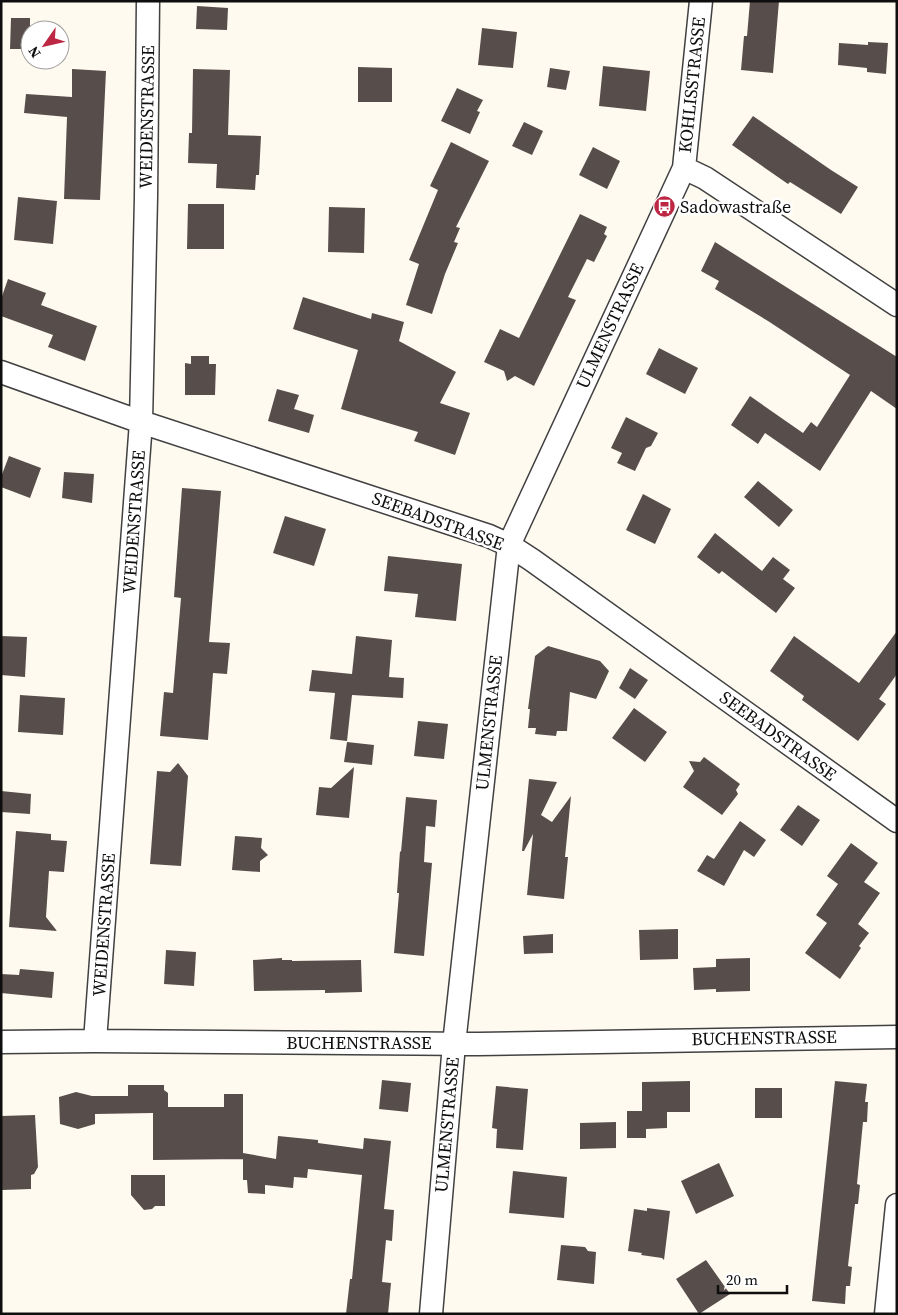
<svg xmlns="http://www.w3.org/2000/svg" width="898" height="1315" font-family="'Source Serif 4',serif">
  <style>
    .building { fill: #574e4b }
    .lines { fill: none; stroke-linecap: round; stroke-linejoin: round }
    .minor-casing { stroke: #414141; stroke-width: 25 }
    .minor { stroke: #fff; stroke-width: 22 }
    .labels { text-anchor: middle; stroke-width: 5; stroke-linejoin: round; paint-order: stroke }
    .street-label { font-size: 18px; fill: #0e0e0e; stroke: #fff }
    .poi-label { font-size: 18px; fill: #0e0e0e; stroke: #fff; text-anchor: start }
  </style>
  <rect width="100%" height="100%" fill="#fffaf0"/>
  <path class="building" d="M750 1H779L773 73 741 70 744 36H747Z
    M197 6 228 8 227 30 196 29Z
    M11 18H30V49H10Z
    M482 28 517 32 513 68 478 65Z
    M868 42 888 43 886 74 867 72V68L838 65 839 43 868 45Z
    M603 66 650 71 646 111 599 106Z
    M358 67 392 68V102H358Z
    M550 68 570 71 566 90 547 87Z
    M72 69 106 71 100 200 64 199 67 117 24 113 26 94 72 97Z
    M193 69 230 70 228 135 261 136 259 175H256L255 190 216 188 217 164 188 163 189 133H192Z
    M457 88 483 100 477 111 480 112 470 134 441 121Z
    M753 116 831 170 858 187 841 214 790 182 788 184 732 145Z
    M524 122 543 131 532 155 512 146Z
    M451 142 489 161 456 227 460 228 454 242 458 243 445 274 432 314 406 305 419 264 409 260 438 190 430 186Z
    M593 147 620 161 607 189 579 175Z
    M18 197 57 201 53 244 14 240Z
    M188 204H224V249H187Z
    M329 207 365 208 364 253 328 252Z
    M580 214 607 227 604 234 607 236 594 262 587 259 568 297 576 300 534 386 515 376 507 381 504 371 484 362 500 329 519 338Z
    M715 242 897 357V409L871 391 820 471 765 433 758 444 731 425 750 396 803 433 811 422 817 427 850 375 768 321 715 289 719 281 701 271Z
    M8 279 46 293 41 305 97 326 85 361 48 347 53 335 1 316V299Z
    M303 297 371 319 372 313 404 322 399 341 456 372 440 403 470 413 455 455 414 441 418 432 341 409 358 350 293 329Z
    M659 348 698 368 685 394 646 374Z
    M191 356H209V364H216L215 395H185V363L191 364Z
    M277 389 299 395 294 409 314 415 309 433 268 421Z
    M626 417 658 433 651 446 646 448 635 471 617 463 622 453 611 448Z
    M9 456 41 468 30 498 1 487V477Z
    M64 472 94 474 92 503 62 498Z
    M758 481 793 510 779 527 744 497Z
    M182 488 221 491 209 642 230 643 227 674 213 673 208 740 160 736 164 692 173 693 181 598 174 597Z
    M643 494 671 509 655 544 626 530Z
    M285 516 326 529 314 566 273 553Z
    M715 533 762 571 773 557 790 570 783 579 795 588 776 613 722 571 719 574 697 557Z
    M388 556 462 564 456 621 415 617 418 594 384 591Z
    M897 631V674L879 699 886 704 858 741 802 700 804 696 770 671 794 636 859 683Z
    M1 636 27 637 25 677 1 675Z
    M356 636 392 640 389 677 404 678 403 698 352 695 347 741 330 739 335 693 309 691 312 670 352 674Z
    M548 646 600 661 609 671 596 699 570 692 567 731H557L556 736 535 734 536 728H528L530 709H528L535 656Z
    M630 668 648 680 635 699 619 688Z
    M20 695 65 698 63 735 18 732Z
    M634 708 667 732 645 762 612 738Z
    M418 721 448 724 444 759 414 756Z
    M347 742 374 745 372 765 344 762Z
    M704 757 740 784 736 790 738 794 722 815 683 787 694 771 689 761 700 762Z
    M178 763 188 776 181 866 150 864 157 771 170 772Z
    M354 767 349 818 316 815 319 787 331 788Z
    M529 779 557 782 541 815 552 822 571 796 565 857H568L564 899 527 895 533 834 524 851H522Z
    M1 791 31 794 30 814 1 812Z
    M406 797 437 800 435 827 426 826 424 862 432 863 424 956 394 953 399 893H397L400 851 401 852Z
    M798 805 820 820 802 846 780 830Z
    M740 821 766 840 754 857 744 850 724 886 697 871 707 855 714 859Z
    M16 831 51 834V840L67 841 64 872 49 871 46 917 57 931 9 927Z
    M235 836 262 838 261 848 268 855 260 861V872L232 870Z
    M851 843 878 863 864 882 880 893 858 924 869 933 859 946 861 948 840 979 805 953 827 923 816 915 838 884 827 876Z
    M678 929V959L640 960 639 930Z
    M553 934V953L524 954 523 936Z
    M166 950 196 952 194 986 164 984Z
    M282 958V960H292V961L361 960 362 992 325 993V990L254 991 253 960Z
    M750 958V991L716 992V989L694 990 693 968 716 967V959Z
    M20 969 54 972 52 998 1 993V974L19 975Z
    M382 1080 411 1083 408 1112 379 1109Z
    M690 1081V1112H667V1128L646 1129V1138H627V1111H642V1082Z
    M835 1081 867 1084 865 1102H868L867 1122H863L857 1184 860 1185 858 1204H855L848 1266 852 1267 850 1286H846L845 1304 812 1301Z
    M128 1085H164V1090L168 1093V1107H224V1094H243V1159L153 1160V1113L95 1114V1124L78 1129 60 1124 59 1097 76 1092 92 1096H128Z
    M496 1086 528 1089 523 1150 496 1148 497 1129 492 1128Z
    M755 1088H782V1118H755Z
    M35 1115 38 1167 34 1174 31 1175V1189L2 1190 1 1116Z
    M616 1122V1148L580 1149V1123Z
    M278 1136 318 1140V1143L363 1149 364 1138 391 1141 384 1209 394 1210 392 1241 386 1240 382 1282 391 1283 388 1314H346L350 1279H352L362 1175 308 1169 307 1178 294 1177 293 1188 265 1185V1194L248 1193 247 1180H243V1153L276 1159Z
    M719 1163 734 1196 696 1214 681 1181Z
    M513 1171 567 1177 564 1218 509 1213Z
    M131 1175H165V1206H155L152 1209 144 1210 131 1195Z
    M647 1208 670 1211 664 1260 662 1258 641 1255 642 1253 628 1251 634 1209 647 1211Z
    M561 1245 585 1247 588 1251 596 1252 594 1284 557 1280Z
    M706 1260 730 1294 699 1314 676 1279Z"/>
  <g class="lines">
    <defs>
      <path id="minor" d="M684 168 705 178 897 305
        M1 372 141 422 489 536 509 545 532 560 897 821
        M95 1041 141 422 146 197 148 1
        M1 1042 95 1041 479 1044 897 1037
        M431 1314 454 1044 509 545 684 168 701 1
        M886 1314 897 1205"/>
    </defs>
    <use href="#minor" class="minor-casing"/>
    <use href="#minor" class="minor"/>
  </g>
  <defs>
    <symbol id="bus-disc" viewBox="-11 -11 22 22"><circle r="9.5" fill="#bc2844" stroke="#fff"/><path d="M-5-6H5V4H4V6H2V4H-2V6H-4V4H-5ZM-3.5-4V0h7V-4ZM-3.5 1.2v1.5H-2V1.2ZM2 1.2v1.5H3.5V1.2Z" fill="#fff"/></symbol>
  </defs>
  <g fill-rule="evenodd">
    <use href="#bus-disc" x="652" y="194" width="25" height="25"/>
  </g>
  <g class="labels">
    <g class="street-label">
      <text transform="translate(692 85) rotate(-84)" y="6">KOHLISSTRASSE</text>
      <text transform="translate(147 117) rotate(-89)" y="6">WEIDENSTRASSE</text>
      <text transform="translate(610 326) rotate(-65)" y="6">ULMENSTRASSE</text>
      <text transform="translate(438 521) rotate(20)" y="6">SEEBADSTRASSE</text>
      <text transform="translate(134 522) rotate(-86)" y="6">WEIDENSTRASSE</text>
      <text transform="translate(489 723) rotate(-84)" y="6">ULMENSTRASSE</text>
      <text transform="translate(778 736) rotate(36)" y="6">SEEBADSTRASSE</text>
      <text transform="translate(104 925) rotate(-86)" y="6">WEIDENSTRASSE</text>
      <text transform="translate(764 1038) rotate(-1)" y="6">BUCHENSTRASSE</text>
      <text x="359" y="1049">BUCHENSTRASSE</text>
      <text transform="translate(447 1125) rotate(-85)" y="6">ULMENSTRASSE</text>
    </g>
    <g class="poi-label">
      <text x="680" y="213">Sadowastraße</text>
    </g>
  </g>
  <rect width="898" height="1315" fill="none" stroke="#0e0e0e" stroke-width="5"/>
  <g transform="translate(45 45) rotate(236)"><circle r="24" fill="#ffffff" stroke="#9f9f9f"/>
  <path d="M0-4L9 19L0 12L-9 19Z" fill="#bc2844"/>
  <text y="-8" font-size="14" font-weight="bold" text-anchor="middle" fill="#0e0e0e">N</text>
  </g>
  <path d="M718 1285v8h69v-8" fill="none" stroke="#0e0e0e" stroke-width="2.5"/>
  <text x="726" y="1285" font-size="15" fill="#0e0e0e" stroke="#ffffff" stroke-width="4" paint-order="stroke">20 m</text>
</svg>
